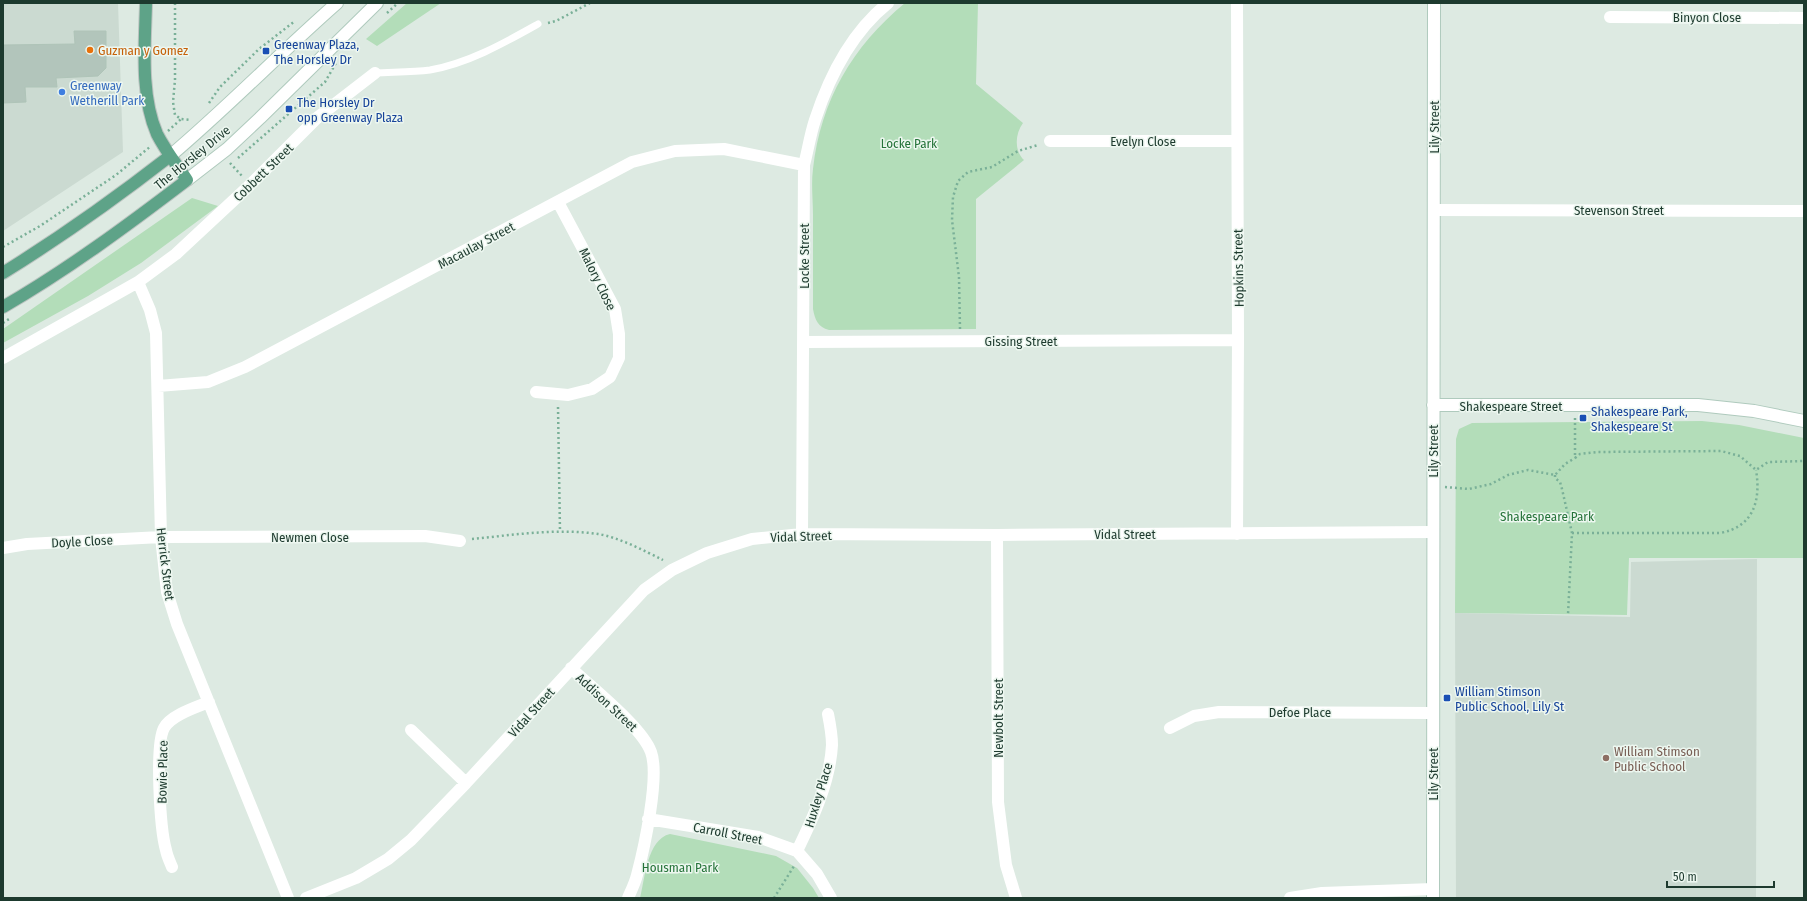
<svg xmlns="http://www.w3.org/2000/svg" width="1807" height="901" font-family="'Fira Sans Condensed',sans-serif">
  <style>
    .built { fill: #cbdad1 }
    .green { fill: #b3ddb9 }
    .building { fill: #b2c5bb; stroke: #afc4b8 }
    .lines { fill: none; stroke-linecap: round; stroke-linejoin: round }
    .secondary-casing { stroke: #afcabd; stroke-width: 14 }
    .primary-casing { stroke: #bbc4c0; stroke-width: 14 }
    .path { stroke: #7ab098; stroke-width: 2.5; stroke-dasharray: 2 3; stroke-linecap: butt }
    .lane { stroke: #fff; stroke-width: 7 }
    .street { stroke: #fff; stroke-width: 12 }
    .secondary { stroke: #fff; stroke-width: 12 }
    .primary { stroke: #5ea388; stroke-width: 12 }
    .food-dot { fill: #e8710a; stroke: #edf7f0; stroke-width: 1.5 }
    .transit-dot { fill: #1a4fb4; stroke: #edf7f0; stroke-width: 1.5 }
    .shop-dot { fill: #3f7fe0; stroke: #edf7f0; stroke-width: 1.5 }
    .education-dot { fill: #8d6e63; stroke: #edf7f0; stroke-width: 1.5 }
    .labels { text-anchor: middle; stroke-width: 3; stroke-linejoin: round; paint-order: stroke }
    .street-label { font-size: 13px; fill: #1d3a2e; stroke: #edf7f0 }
    .transit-label { font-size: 13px; fill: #164399; stroke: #edf7f0; text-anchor: start }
    .food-label { font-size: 13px; fill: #c56008; stroke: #edf7f0; text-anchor: start }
    .shop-label { font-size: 13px; fill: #366cbe; stroke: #edf7f0; text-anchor: start }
    .park-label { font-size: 13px; fill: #257339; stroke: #edf7f0 }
    .education-label { font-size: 13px; fill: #785e54; stroke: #edf7f0; text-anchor: start }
  </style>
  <rect width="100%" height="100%" fill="#ddeae2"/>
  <path class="built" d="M3 3H118L123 152 3 231Z
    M1757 559 1756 898H1456L1455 613 1630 617 1631 562Z"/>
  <path class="green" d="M407 3H441L377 46 366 39Z
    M905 3H978L976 84 1023 123C1015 134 1014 150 1024 160L976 199V329L829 330C818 327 815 320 813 309 813 278 813 246 813 215 813 200 811 184 813 169 821 100 852 47 905 3Z
    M192 198 218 206 141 263 88 296 3 343V329Z
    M1702 421 1739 425 1804 438V558H1629L1627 615 1455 613 1456 439 1459 429 1472 423Z
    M670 834 776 856 797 868 813 888 819 898H640C645 879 647 839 670 834Z"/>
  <path class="building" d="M74 31H106V68L98 76 56 78 57 87H25L26 102 3 103V45L75 44Z"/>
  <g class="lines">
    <defs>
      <path id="secondary" d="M170 156C228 107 280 53 337 3
        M187 180 227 149 260 118 377 3
        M1433 405H1698L1754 411 1804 421
        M1433 898 1434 3"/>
      <path id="primary" d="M3 273C61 237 116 198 170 156
        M3 307C67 270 128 225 187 180 177 165 165 150 157 134 140 95 145 44 146 3"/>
    </defs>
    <use href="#secondary" class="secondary-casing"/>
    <use href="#primary" class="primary-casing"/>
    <path class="path" d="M175 3V80L173 102 175 115 181 119 191 120
      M387 13 398 3
      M548 23 556 21 590 3
      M209 103 220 87 259 49 295 21
      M168 131 181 119
      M238 158 325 82 336 63
      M230 163 242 176
      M3 247 40 226 116 175 151 146
      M3 323 9 319
      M960 329 959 277 952 220 953 197 958 181 968 172 992 167 1018 151 1038 145
      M558 407 560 532
      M1575 418V458L1580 454 1597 452 1721 451 1740 456 1756 470 1768 462 1804 461
      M1555 475V478L1560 482 1562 489 1572 533 1568 615
      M1445 487 1469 489 1491 484 1508 475 1528 470 1555 475 1565 464 1575 458
      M1572 533H1720C1754 527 1761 500 1756 470
      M472 539C513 535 557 528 598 534 618 537 645 551 663 560
      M774 898 794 866"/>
    <path class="lane" d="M375 73C393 72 413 72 430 70 469 63 504 43 538 24"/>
    <path class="street" d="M1237 3 1238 340 1237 534
      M1610 17 1804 18
      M1050 141H1236
      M1434 210 1804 211
      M138 282 150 310 156 333 161 537 167 592 177 624 288 898
      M804 342 1238 340
      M3 358 138 282 176 254 250 185 318 117 375 73
      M158 386 208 382 245 367 632 162 675 151 724 149 804 165
      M536 392 568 395 592 389 610 377 619 358V334L615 309 558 202
      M802 534 804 165C808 150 810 135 815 120 829 77 852 32 888 3
      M997 535 998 802 1006 865 1016 898
      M3 548 27 544 161 537 425 536 460 541
      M571 668C592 688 642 727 651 752 660 776 644 849 637 875 635 883 631 891 628 898
      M1170 728 1194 716 1219 712 1433 713
      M411 730 466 783
      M648 819 758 837 797 851 817 874 831 898
      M797 851C813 818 830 782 832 745 832 735 830 724 828 714
      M172 867C170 862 167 856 166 850 160 829 155 745 164 728 171 715 197 707 209 702
      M306 898 356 878 388 859 411 840 466 783 644 590 672 570 707 553 752 539 802 534 997 535 1433 532
      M1290 898 1322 893 1433 889"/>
    <use href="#secondary" class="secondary"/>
    <use href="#primary" class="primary"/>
  </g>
  <circle class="food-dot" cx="90" cy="50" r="4"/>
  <g class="transit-dot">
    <rect x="262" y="47" width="8" height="8" rx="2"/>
    <rect x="285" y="105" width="8" height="8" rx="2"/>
    <rect x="1579" y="414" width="8" height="8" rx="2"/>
    <rect x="1443" y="694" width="8" height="8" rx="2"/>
  </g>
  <circle class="shop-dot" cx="62" cy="92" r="4"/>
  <circle class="education-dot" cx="1606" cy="758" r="4"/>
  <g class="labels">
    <g class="street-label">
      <text x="1707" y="22">Binyon Close</text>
      <text transform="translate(1434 127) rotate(-90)" y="5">Lily Street</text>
      <text x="1143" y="146">Evelyn Close</text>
      <text transform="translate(192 157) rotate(-39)" y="5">The Horsley Drive</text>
      <text transform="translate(263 172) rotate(-44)" y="5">Cobbett Street</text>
      <text x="1619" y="215">Stevenson Street</text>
      <text transform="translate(476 245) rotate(-28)" y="5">Macaulay Street</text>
      <text transform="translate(804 256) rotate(-90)" y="5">Locke Street</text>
      <text transform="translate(1238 268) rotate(-91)" y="5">Hopkins Street</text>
      <text transform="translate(598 279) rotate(64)" y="5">Malory Close</text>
      <text x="1021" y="346">Gissing Street</text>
      <text x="1511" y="411">Shakespeare Street</text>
      <text transform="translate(1433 451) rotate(-90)" y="5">Lily Street</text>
      <text x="1125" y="539">Vidal Street</text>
      <text transform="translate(801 536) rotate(-2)" y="5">Vidal Street</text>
      <text x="310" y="542">Newmen Close</text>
      <text transform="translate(82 541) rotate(-3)" y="5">Doyle Close</text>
      <text transform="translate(166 564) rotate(83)" y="5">Herrick Street</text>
      <text transform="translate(607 702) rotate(43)" y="5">Addison Street</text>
      <text transform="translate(531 712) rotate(-48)" y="5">Vidal Street</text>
      <text x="1300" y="717">Defoe Place</text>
      <text transform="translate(998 718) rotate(-90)" y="5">Newbolt Street</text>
      <text transform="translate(162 772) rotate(-89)" y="5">Bowie Place</text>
      <text transform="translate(1433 774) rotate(-90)" y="5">Lily Street</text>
      <text transform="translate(818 795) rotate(-73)" y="5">Huxley Place</text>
      <text transform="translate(728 833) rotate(11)" y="5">Carroll Street</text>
    </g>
    <g class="transit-label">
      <text x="274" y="49">Greenway Plaza,<tspan x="274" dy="15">The Horsley Dr</tspan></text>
      <text x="297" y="107">The Horsley Dr<tspan x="297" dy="15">opp Greenway Plaza</tspan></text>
      <text x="1591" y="416">Shakespeare Park,<tspan x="1591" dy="15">Shakespeare St</tspan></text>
      <text x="1455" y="696">William Stimson<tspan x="1455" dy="15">Public School, Lily St</tspan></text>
    </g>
    <g class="food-label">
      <text x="98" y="55">Guzman y Gomez</text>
    </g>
    <g class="shop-label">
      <text x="70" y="90">Greenway<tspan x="70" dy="15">Wetherill Park</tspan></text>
    </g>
    <g class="park-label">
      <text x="909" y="148">Locke Park</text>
      <text x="1547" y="521">Shakespeare Park</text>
      <text x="680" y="872">Housman Park</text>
    </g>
    <g class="education-label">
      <text x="1614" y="756">William Stimson<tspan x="1614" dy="15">Public School</tspan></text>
    </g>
  </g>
  <rect width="1807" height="901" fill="none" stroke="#1d3a2e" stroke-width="8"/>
  <path d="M1667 881v6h107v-6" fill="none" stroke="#1d3a2e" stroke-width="2"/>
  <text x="1673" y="881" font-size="12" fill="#1d3a2e" stroke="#edf7f0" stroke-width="3" paint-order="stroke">50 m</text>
</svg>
